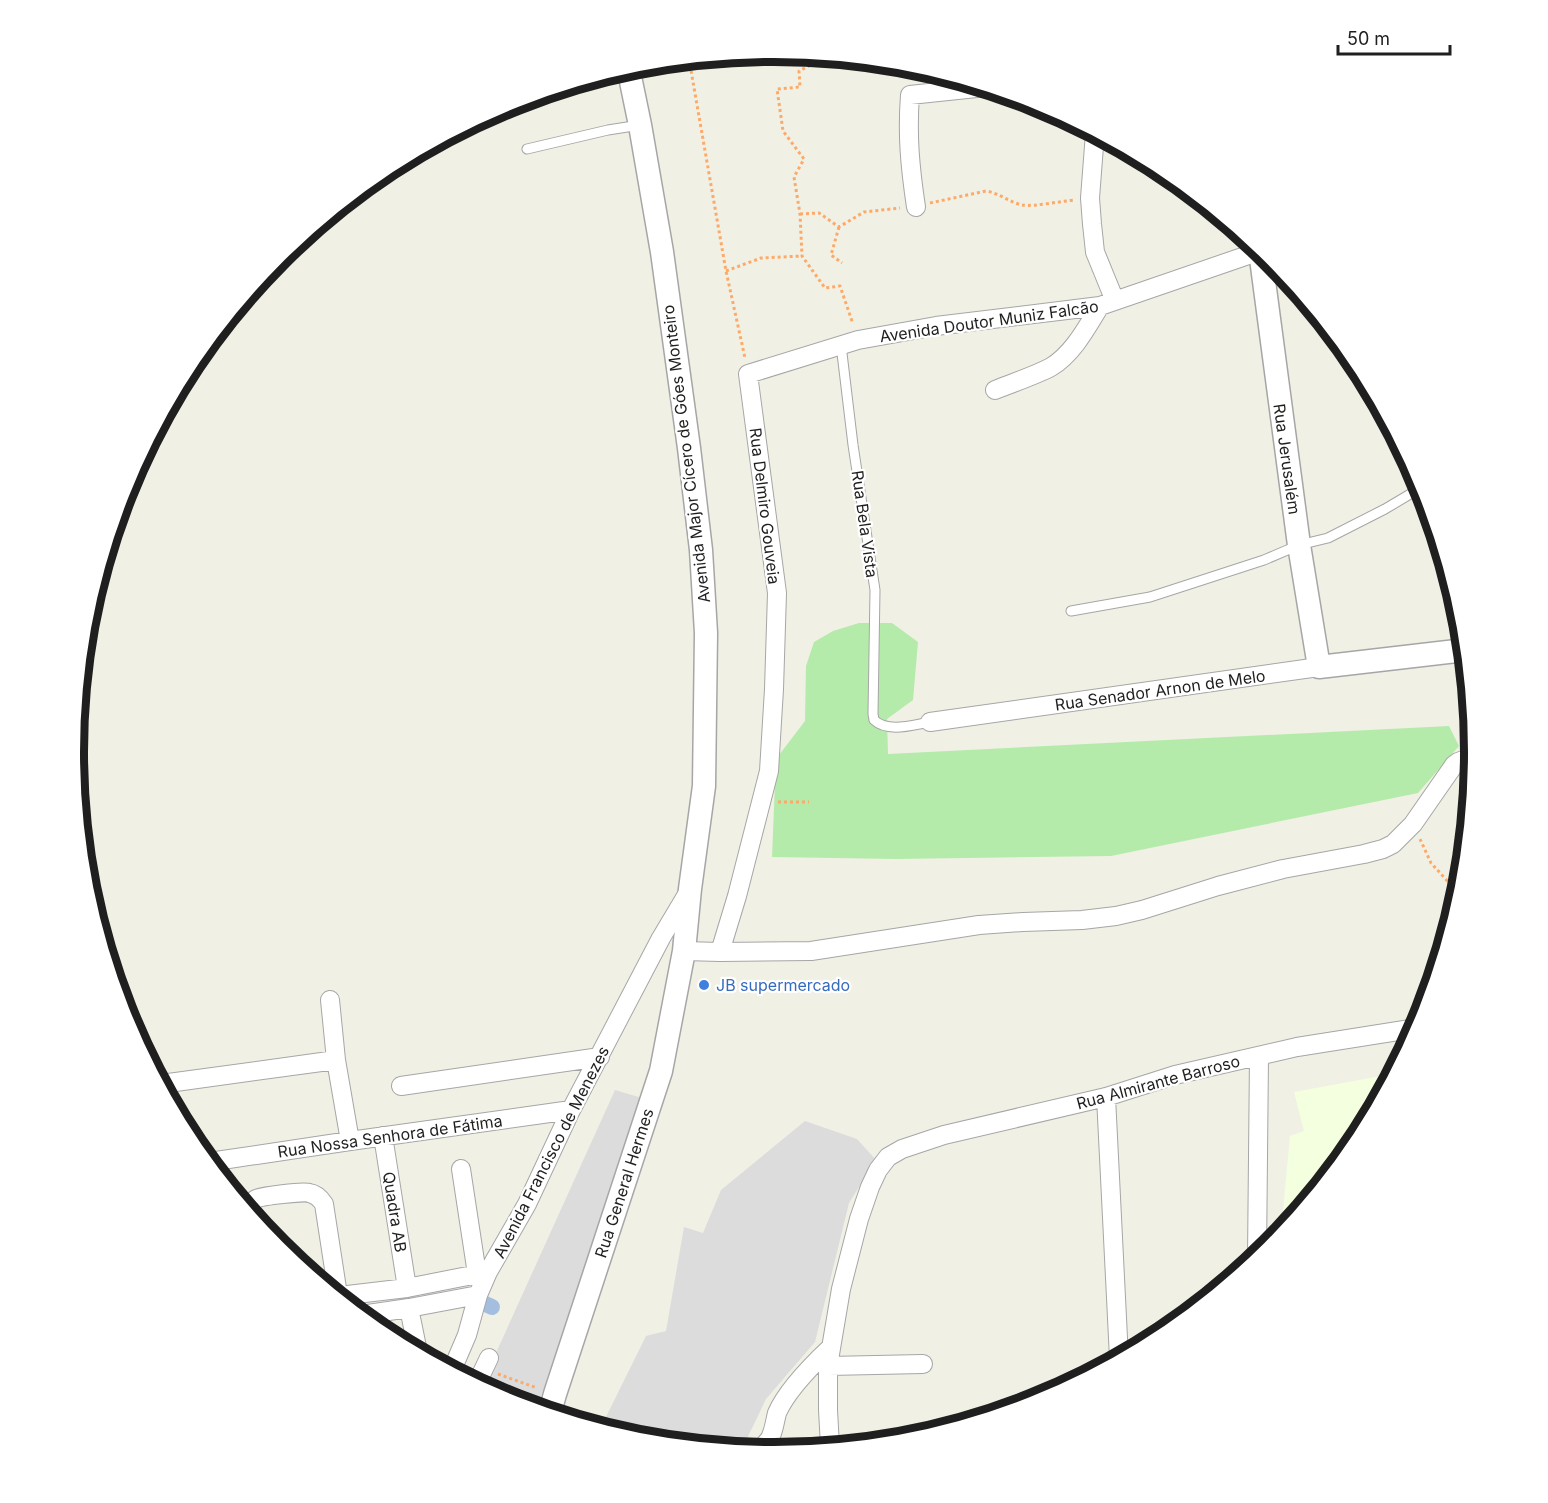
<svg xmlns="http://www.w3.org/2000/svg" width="1548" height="1503" font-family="Inter,sans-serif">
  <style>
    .residential { fill: #dddcdc }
    .education { fill: #f4ffdf }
    .grass { fill: #b4ebaa }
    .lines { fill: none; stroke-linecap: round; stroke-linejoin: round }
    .canal { stroke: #a4bedf; stroke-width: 16 }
    .service-casing { stroke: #a6a6a6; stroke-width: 11 }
    .minor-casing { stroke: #a6a6a6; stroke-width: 20 }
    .tertiary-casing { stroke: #a6a6a6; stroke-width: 25 }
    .path { stroke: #fdaa69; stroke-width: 3; stroke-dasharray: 3 3; stroke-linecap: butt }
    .service { stroke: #fff; stroke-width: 9 }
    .minor { stroke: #fff; stroke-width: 18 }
    .tertiary { stroke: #fff; stroke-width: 22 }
    .shop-dot { fill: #3f7fe0; stroke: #fff; stroke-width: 2 }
    .labels { text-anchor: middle; stroke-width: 4.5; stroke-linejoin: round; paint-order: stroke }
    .street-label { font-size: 16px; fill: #1f1f1f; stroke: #fff }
    .shop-label { font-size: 16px; fill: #366cbe; stroke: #fff; text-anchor: start }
    .rim { fill: none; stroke: #1f1f1f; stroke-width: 8 }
  </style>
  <rect width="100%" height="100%" fill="#f0f0e5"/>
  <path class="residential" d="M615 1090 642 1098 537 1408 506 1399 481 1386Z
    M805 1121 857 1139 876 1160 849 1203 815 1342 766 1399 742 1449 637 1438 601 1427 646 1336 666 1331 684 1227 703 1233 721 1190Z"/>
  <path class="education" d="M1452 585 1461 615 1462 625 1447 589Z
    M1392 1074 1356 1141 1281 1232 1290 1136 1304 1131 1294 1092Z"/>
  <path class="grass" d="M859 623H892L918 642 913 700 887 719 888 754 1449 726 1459 746 1418 793 1111 856 896 859 772 857 776 759 805 721 806 666 814 642 833 631Z"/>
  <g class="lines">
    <path class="canal" d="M481 1302 492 1307"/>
    <defs>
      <path id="service" d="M527 149 608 130 640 125
        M841 345 853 445 875 590 873 714 874 720C888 733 912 725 930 722
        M1071 611 1150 597 1264 560 1299 545 1328 538 1385 509 1422 487"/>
      <path id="minor" d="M1095 133 1090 198 1092 224 1095 252 1115 301
        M916 207C910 167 907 135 910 95L986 87
        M995 390C1012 383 1034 376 1051 367 1073 354 1087 327 1100 306
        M930 722 1319 667
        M684 951 720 952 811 951 979 925 1023 922 1082 920 1116 916 1142 910 1218 886 1283 869 1364 854 1383 849 1393 844 1413 824 1454 765 1458 762 1474 756
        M720 952 737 896 769 771 774 689 777 593 748 374 858 340 936 326 1100 306 1260 251
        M330 1000 336 1060 350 1141
        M161 1084 336 1060
        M401 1086 600 1057
        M1106 1097 1119 1358
        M383 1136 407 1288
        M209 1162 350 1141 571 1110
        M461 1169 477 1274
        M249 1210C250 1206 252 1201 256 1199 261 1196 304 1191 309 1193 316 1194 320 1198 324 1204L338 1295
        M1257 1257 1259 1056
        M339 1296 407 1288 488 1272
        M409 1308 418 1352
        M361 1315 409 1308 478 1295
        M828 1366 923 1364
        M452 1370 467 1335 478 1295 488 1272 527 1204 571 1110 661 938 689 891
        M477 1383 489 1358
        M830 1446 828 1410V1366L841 1289 859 1219 870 1187 878 1170 888 1157 902 1149 944 1135 1106 1097 1175 1075 1297 1047 1417 1028
        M760 1451C762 1445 769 1442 771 1436 774 1429 775 1421 777 1413 787 1390 812 1365 830 1348"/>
      <path id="tertiary" d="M1262 250 1260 251 1299 545 1319 667 1465 650
        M550 1412 555 1394 661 1071 684 951 690 889 704 786 706 633 701 550 689 448 662 252 640 125 628 67"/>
    </defs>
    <use href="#service" class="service-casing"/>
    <use href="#minor" class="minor-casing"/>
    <use href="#tertiary" class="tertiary-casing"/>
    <path class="path" d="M813 55V64L799 71 800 87 777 89 783 131 804 159 794 177 800 214 802 256 825 288 840 286 853 324
      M689 59 726 271 745 358
      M908 64 909 80
      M930 203 986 191C999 193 1009 202 1022 205 1034 207 1061 201 1075 200
      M800 214 819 213 839 227 864 212 900 208
      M839 227 831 255 842 263
      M726 271 761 258 802 256
      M778 802H809
      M1420 839 1431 863 1452 886 1460 892
      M498 1374 537 1388"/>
    <use href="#service" class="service"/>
    <use href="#minor" class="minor"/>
    <use href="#tertiary" class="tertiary"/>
  </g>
  <circle class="shop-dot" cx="704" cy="985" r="6"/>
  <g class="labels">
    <g class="street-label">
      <text transform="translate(989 321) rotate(-8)" y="6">Avenida Doutor Muniz Falcão</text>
      <text transform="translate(686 454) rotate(-97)" y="6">Avenida Major Cícero de Góes Monteiro</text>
      <text transform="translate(1287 459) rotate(82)" y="6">Rua Jerusalém</text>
      <text transform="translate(765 506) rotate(83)" y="6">Rua Delmiro Gouveia</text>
      <text transform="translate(865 524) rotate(82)" y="6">Rua Bela Vista</text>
      <text transform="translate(1160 690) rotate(-8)" y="6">Rua Senador Arnon de Melo</text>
      <text transform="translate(1158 1082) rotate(-15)" y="6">Rua Almirante Barroso</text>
      <text transform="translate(390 1136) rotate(-8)" y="6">Rua Nossa Senhora de Fátima</text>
      <text transform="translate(551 1152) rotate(-63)" y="6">Avenida Francisco de Menezes</text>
      <text transform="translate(624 1183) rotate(-72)" y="6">Rua General Hermes</text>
      <text transform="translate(395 1212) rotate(81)" y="6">Quadra AB</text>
    </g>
    <g class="shop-label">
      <text x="716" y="991">JB supermercado</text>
    </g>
  </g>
  <path d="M0 0H1548V1503H0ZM84 752a690 690 0 1 1 1380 0a690 690 0 1 1-1380 0Z" fill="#fff" fill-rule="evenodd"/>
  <path class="rim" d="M84 752a690 690 0 1 1 1380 0a690 690 0 1 1-1380 0Z"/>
  <path d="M1338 45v9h112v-9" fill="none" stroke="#1f1f1f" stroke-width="3"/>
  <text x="1347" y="45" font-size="18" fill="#1f1f1f" stroke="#ffffff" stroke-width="4.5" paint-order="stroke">50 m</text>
</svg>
